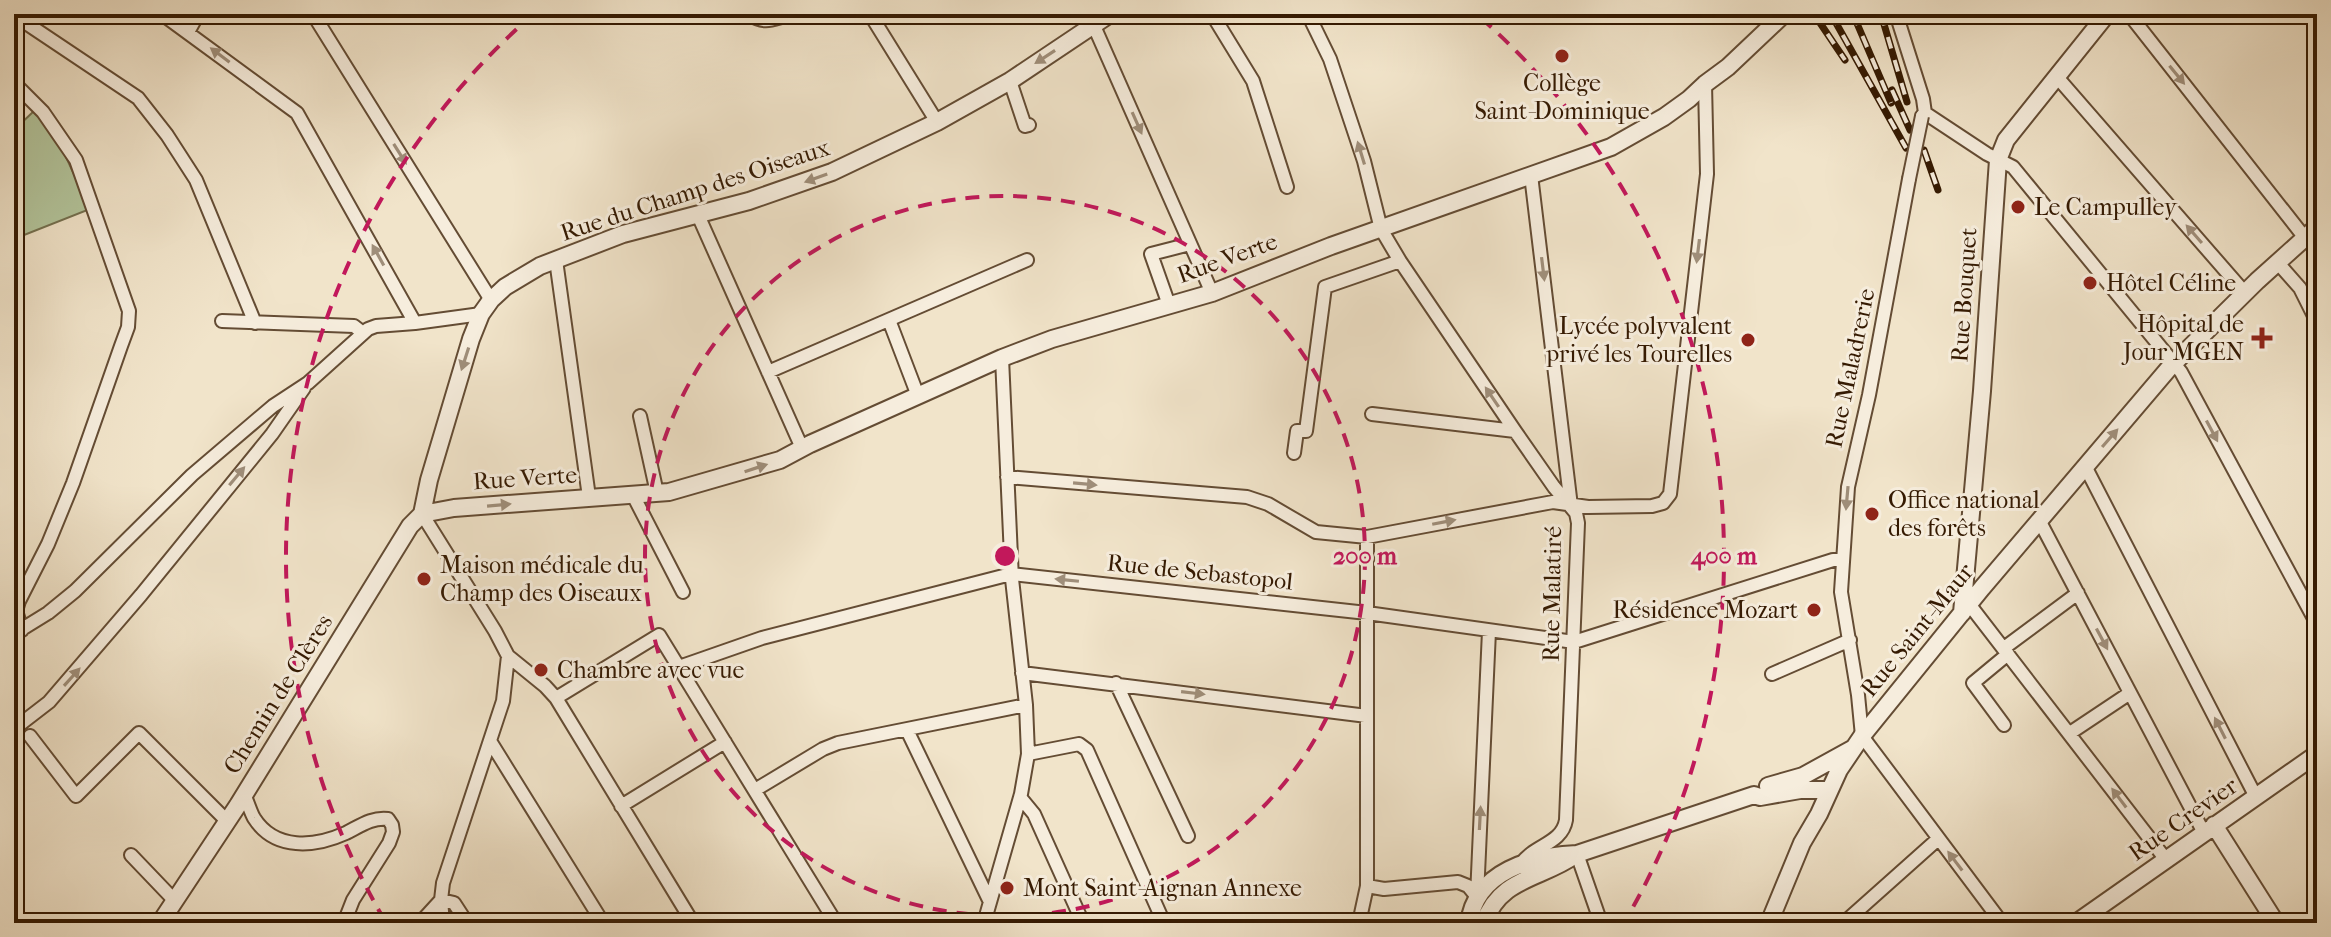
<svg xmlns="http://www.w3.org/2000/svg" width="2331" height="937" font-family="'IM FELL French Canon',serif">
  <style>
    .green { fill: #b3c59c; stroke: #74704f; stroke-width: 2 }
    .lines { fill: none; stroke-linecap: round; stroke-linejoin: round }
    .minor-casing { stroke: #644c34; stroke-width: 16 }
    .tertiary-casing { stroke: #644c34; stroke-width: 20 }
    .minor { stroke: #f6eddd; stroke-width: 12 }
    .tertiary { stroke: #f6eddd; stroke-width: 16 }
    .rail-casing { stroke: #351a02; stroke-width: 7 }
    .rail { stroke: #f6eddd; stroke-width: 4; stroke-dasharray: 12; stroke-linecap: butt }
    .minor-bridge-casing { stroke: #644c34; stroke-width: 16; stroke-linecap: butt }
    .minor-bridge { stroke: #f6eddd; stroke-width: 12 }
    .oneway { fill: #9f8e7a }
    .ring { fill: none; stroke: #c2185b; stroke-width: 4; stroke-dasharray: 14 10 }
    .poi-dot { fill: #8f2418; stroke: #f6eddd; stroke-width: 3 }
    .labels { text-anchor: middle; stroke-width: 6; stroke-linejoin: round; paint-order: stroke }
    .poi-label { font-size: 24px; fill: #351a02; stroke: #f6eddd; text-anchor: start }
    .street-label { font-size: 24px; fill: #351a02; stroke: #f6eddd }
    .centre { fill: #c2185b; stroke: #f6eddd; stroke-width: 4 }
    .ring-label { font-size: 24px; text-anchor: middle; font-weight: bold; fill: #c2185b; stroke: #f6eddd; stroke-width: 6; stroke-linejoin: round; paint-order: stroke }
  </style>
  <rect width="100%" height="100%" fill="#f1e4ca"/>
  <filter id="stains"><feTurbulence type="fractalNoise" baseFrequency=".0025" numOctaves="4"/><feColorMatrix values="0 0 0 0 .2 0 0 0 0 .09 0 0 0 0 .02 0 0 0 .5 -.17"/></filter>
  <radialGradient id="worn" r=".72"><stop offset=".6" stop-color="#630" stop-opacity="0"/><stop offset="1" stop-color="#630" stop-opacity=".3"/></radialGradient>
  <path class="green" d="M35 110 60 144 90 209 14 239V130Z"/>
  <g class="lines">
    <defs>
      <path id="minor" d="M162 14 297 113 415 323
        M313 14 491 300
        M748 14C769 27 775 16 796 14
        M870 14 937 122
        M1212 14 1253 81 1287 187
        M1308 14 1330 59 1364 161 1381 229 1400 261 1515 431 1554 487 1576 513 1578 523 1566 820C1562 844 1534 845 1522 863
        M1901 14 1899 23 1923 99 1925 113 1922 116
        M2129 14 2305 238
        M14 15 138 98 167 135 196 180 255 323
        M1094 26 1212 293
        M188 32 198 14
        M2057 77 2245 293
        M1010 81 1025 126 1029 125
        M14 83 43 112 76 160 129 311 128 327 121 346 73 483 48 544 19 601 16 611 22 630
        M1925 113 1987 154 2013 167 2181 372 2317 624
        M1531 175 1571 506
        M1909 179 1869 395 1848 487 1841 592 1858 695 1862 736 2002 923
        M698 215 802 448
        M556 260 589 497
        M2277 262 2300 288 2317 322
        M1169 305 1151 254 1190 244
        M889 320 918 396
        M222 321 354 326 363 333
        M768 372 1027 260
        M1372 414 1515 431
        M640 416 657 493
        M1294 453 1297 431H1306L1325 287 1400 261
        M2085 466 2256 797
        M1007 477 1247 497 1268 504 1316 532 1367 537 1553 502 1588 507 1652 506 1663 503 1670 494 1707 174 1705 84
        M633 495 683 592
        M422 514 495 631 508 656 503 701 443 883 441 900 443 923
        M2039 520 2204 833
        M1969 604 2167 861
        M14 634 48 613 75 591 192 475 273 406 308 383 368 329 376 326 415 323 481 314
        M2004 648 2078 593
        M508 656 545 686 556 698 693 923
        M679 667 762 638 1011 574 1367 613 1574 642 1833 560H1843
        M1022 673 1367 716
        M1772 674 1850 640
        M1116 683 1188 836
        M556 698 659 635 836 923
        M2004 725 1973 683 2008 654
        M14 729 49 702 141 595 272 434 304 388
        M907 730 990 902
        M2070 733 2130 693
        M30 736 76 796 139 733 227 821
        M490 741 603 923
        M1028 754 1079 744 1087 750 1164 923
        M755 790 823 749 838 743 1026 705
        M244 795C248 802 250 811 254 818 275 851 315 847 346 833 360 826 372 817 388 819L392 825 393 832 389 843 353 900 344 923
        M1020 797 1034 814 1083 923
        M621 806 725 742
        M1577 854 1601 923
        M131 855 175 901
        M1367 886 1384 889 1458 882 1468 886 1477 897
        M1477 896 1489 631
        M420 923 441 900 454 903 467 923
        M984 923 1021 794 1028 754 1026 705 1012 579 1002 358
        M1359 923 1367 886V537
        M1848 923 1846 921 1938 839"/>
      <path id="tertiary" d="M422 514 454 508 669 492 780 460 810 444 1002 358 1052 339 1212 293 1331 246 1611 147 1664 117 1689 99 1705 84 1728 67 1784 14
        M422 514 429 480 471 339 481 314 491 300 505 287 540 266 623 234 749 201 832 172 937 122 1010 81 1110 14
        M1962 613 1982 391 1998 160 2006 140 2107 14
        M1768 786 1803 776 1852 749
        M2214 825 2276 923
        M160 923 238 805 410 526 422 514
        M1469 923C1476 871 1532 856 1577 854L1754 795 1760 797 1800 790H1829
        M1484 923C1500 877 1542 879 1575 855
        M1769 923 1802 843 1819 814 1839 770 1862 736 1982 588 2170 367 2257 281 2317 227
        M2076 923 2317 754"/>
    </defs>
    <use href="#minor" class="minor-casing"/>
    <use href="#tertiary" class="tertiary-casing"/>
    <use href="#minor" class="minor"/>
    <use href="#tertiary" class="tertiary"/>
    <defs>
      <path id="rail" d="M1814 14 1845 60
        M1831 14 1906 148
        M1853 14 1891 103
        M1881 14 1907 102
        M1892 90 1910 130
        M1924 150 1938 190"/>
    </defs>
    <use href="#rail" class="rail-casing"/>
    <use href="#rail" class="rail"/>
    <defs>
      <path id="minor-bridge" d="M1909 179 1922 116"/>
    </defs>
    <use href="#minor-bridge" class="minor-bridge-casing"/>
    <use href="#minor-bridge" class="minor-bridge"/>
  </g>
  <defs><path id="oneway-solid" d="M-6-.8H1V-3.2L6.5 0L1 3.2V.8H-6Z" transform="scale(2)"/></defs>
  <g class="oneway">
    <use href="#oneway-solid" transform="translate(220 55) rotate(-143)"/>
    <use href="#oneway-solid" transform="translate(1045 57) rotate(147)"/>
    <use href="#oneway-solid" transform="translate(2177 75) rotate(51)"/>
    <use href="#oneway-solid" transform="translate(1137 123) rotate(66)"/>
    <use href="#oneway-solid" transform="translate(1361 153) rotate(-107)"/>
    <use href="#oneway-solid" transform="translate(400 154) rotate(58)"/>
    <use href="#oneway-solid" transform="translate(816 178) rotate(160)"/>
    <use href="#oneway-solid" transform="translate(2194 234) rotate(-131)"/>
    <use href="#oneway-solid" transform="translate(1698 251) rotate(97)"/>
    <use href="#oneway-solid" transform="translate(378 255) rotate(-119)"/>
    <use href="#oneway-solid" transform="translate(1543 269) rotate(83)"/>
    <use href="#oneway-solid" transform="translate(465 359) rotate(108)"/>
    <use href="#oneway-solid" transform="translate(1492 397) rotate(-124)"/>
    <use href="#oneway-solid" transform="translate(2212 431) rotate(62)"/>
    <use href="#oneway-solid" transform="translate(2110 438) rotate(-49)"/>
    <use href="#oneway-solid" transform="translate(756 468) rotate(-18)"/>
    <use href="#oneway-solid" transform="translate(237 476) rotate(-50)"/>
    <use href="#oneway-solid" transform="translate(1085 484) rotate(5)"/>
    <use href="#oneway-solid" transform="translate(1847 498) rotate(95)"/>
    <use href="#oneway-solid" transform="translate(499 505) rotate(-5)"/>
    <use href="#oneway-solid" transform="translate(1444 522) rotate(-11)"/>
    <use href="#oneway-solid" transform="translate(1067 580) rotate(-174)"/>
    <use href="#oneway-solid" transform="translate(2102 639) rotate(62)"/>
    <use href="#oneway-solid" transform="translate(72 677) rotate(-48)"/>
    <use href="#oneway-solid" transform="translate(1193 693) rotate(7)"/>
    <use href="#oneway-solid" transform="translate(2220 728) rotate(-117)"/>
    <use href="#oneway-solid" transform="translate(2119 798) rotate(-127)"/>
    <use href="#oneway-solid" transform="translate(1480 818) rotate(-87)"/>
    <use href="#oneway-solid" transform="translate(1955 861) rotate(-127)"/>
  </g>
  <g class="ring">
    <circle cx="1005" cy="556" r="360"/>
    <path d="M385 921A719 719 0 0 1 529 18M1481 18A719 719 0 0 1 1625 921"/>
  </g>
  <g class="poi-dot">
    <circle cx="1562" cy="56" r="8"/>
    <circle cx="2018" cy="207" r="8"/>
    <circle cx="2090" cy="283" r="8"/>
    <path d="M2258 326h8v8h8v8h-8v8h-8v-8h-8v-8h8z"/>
    <circle cx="1748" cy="340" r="8"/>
    <circle cx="1872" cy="514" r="8"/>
    <circle cx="424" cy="579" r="8"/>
    <circle cx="1814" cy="610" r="8"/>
    <circle cx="541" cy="670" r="8"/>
    <circle cx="1007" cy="888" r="8"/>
  </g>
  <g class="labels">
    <g class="poi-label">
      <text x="1562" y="91" text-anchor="middle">Collège<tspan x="1562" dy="28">Saint-Dominique</tspan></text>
      <text x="2034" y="215">Le Campulley</text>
      <text x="2106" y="291">Hôtel Céline</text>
      <text x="2244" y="332" text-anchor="end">Hôpital de<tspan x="2244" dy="28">Jour MGEN</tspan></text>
      <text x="1732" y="334" text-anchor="end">Lycée polyvalent<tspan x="1732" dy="28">privé les Tourelles</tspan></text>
      <text x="1888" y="508">Office national<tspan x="1888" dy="28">des forêts</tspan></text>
      <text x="440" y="573">Maison médicale du<tspan x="440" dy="28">Champ des Oiseaux</tspan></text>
      <text x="1798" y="618" text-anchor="end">Résidence Mozart</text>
      <text x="557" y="678">Chambre avec vue</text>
      <text x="1023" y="896">Mont Saint-Aignan Annexe</text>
    </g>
    <g class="street-label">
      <text transform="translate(695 190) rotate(-18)" y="8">Rue du Champ des Oiseaux</text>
      <text transform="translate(1227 258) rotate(-20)" y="8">Rue Verte</text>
      <text transform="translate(1964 295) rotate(-86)" y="8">Rue Bouquet</text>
      <text transform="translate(1850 368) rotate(-78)" y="8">Rue Maladrerie</text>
      <text transform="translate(525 478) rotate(-4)" y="8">Rue Verte</text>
      <text transform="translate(1200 572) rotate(6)" y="8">Rue de Sebastopol</text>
      <text transform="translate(1552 594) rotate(-89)" y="8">Rue Malatiré</text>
      <text transform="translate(1917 630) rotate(-51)" y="8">Rue Saint-Maur</text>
      <text transform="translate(278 694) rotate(-58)" y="8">Chemin de Clères</text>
      <text transform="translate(2183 819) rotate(-35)" y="8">Rue Crevier</text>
    </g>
  </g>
  <circle cx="1005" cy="556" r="12" class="centre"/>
  <g class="ring-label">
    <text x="1365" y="564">200 m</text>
    <text x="1724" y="564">400 m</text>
  </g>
  <rect width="2331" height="937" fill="none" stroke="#f1e4ca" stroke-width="48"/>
  <rect x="16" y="16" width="2299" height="905" fill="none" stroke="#351a02" stroke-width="4"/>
  <rect x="24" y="24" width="2283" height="889" fill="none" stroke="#351a02" stroke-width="2"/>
  <rect width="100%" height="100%" filter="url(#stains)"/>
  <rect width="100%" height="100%" fill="url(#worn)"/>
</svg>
